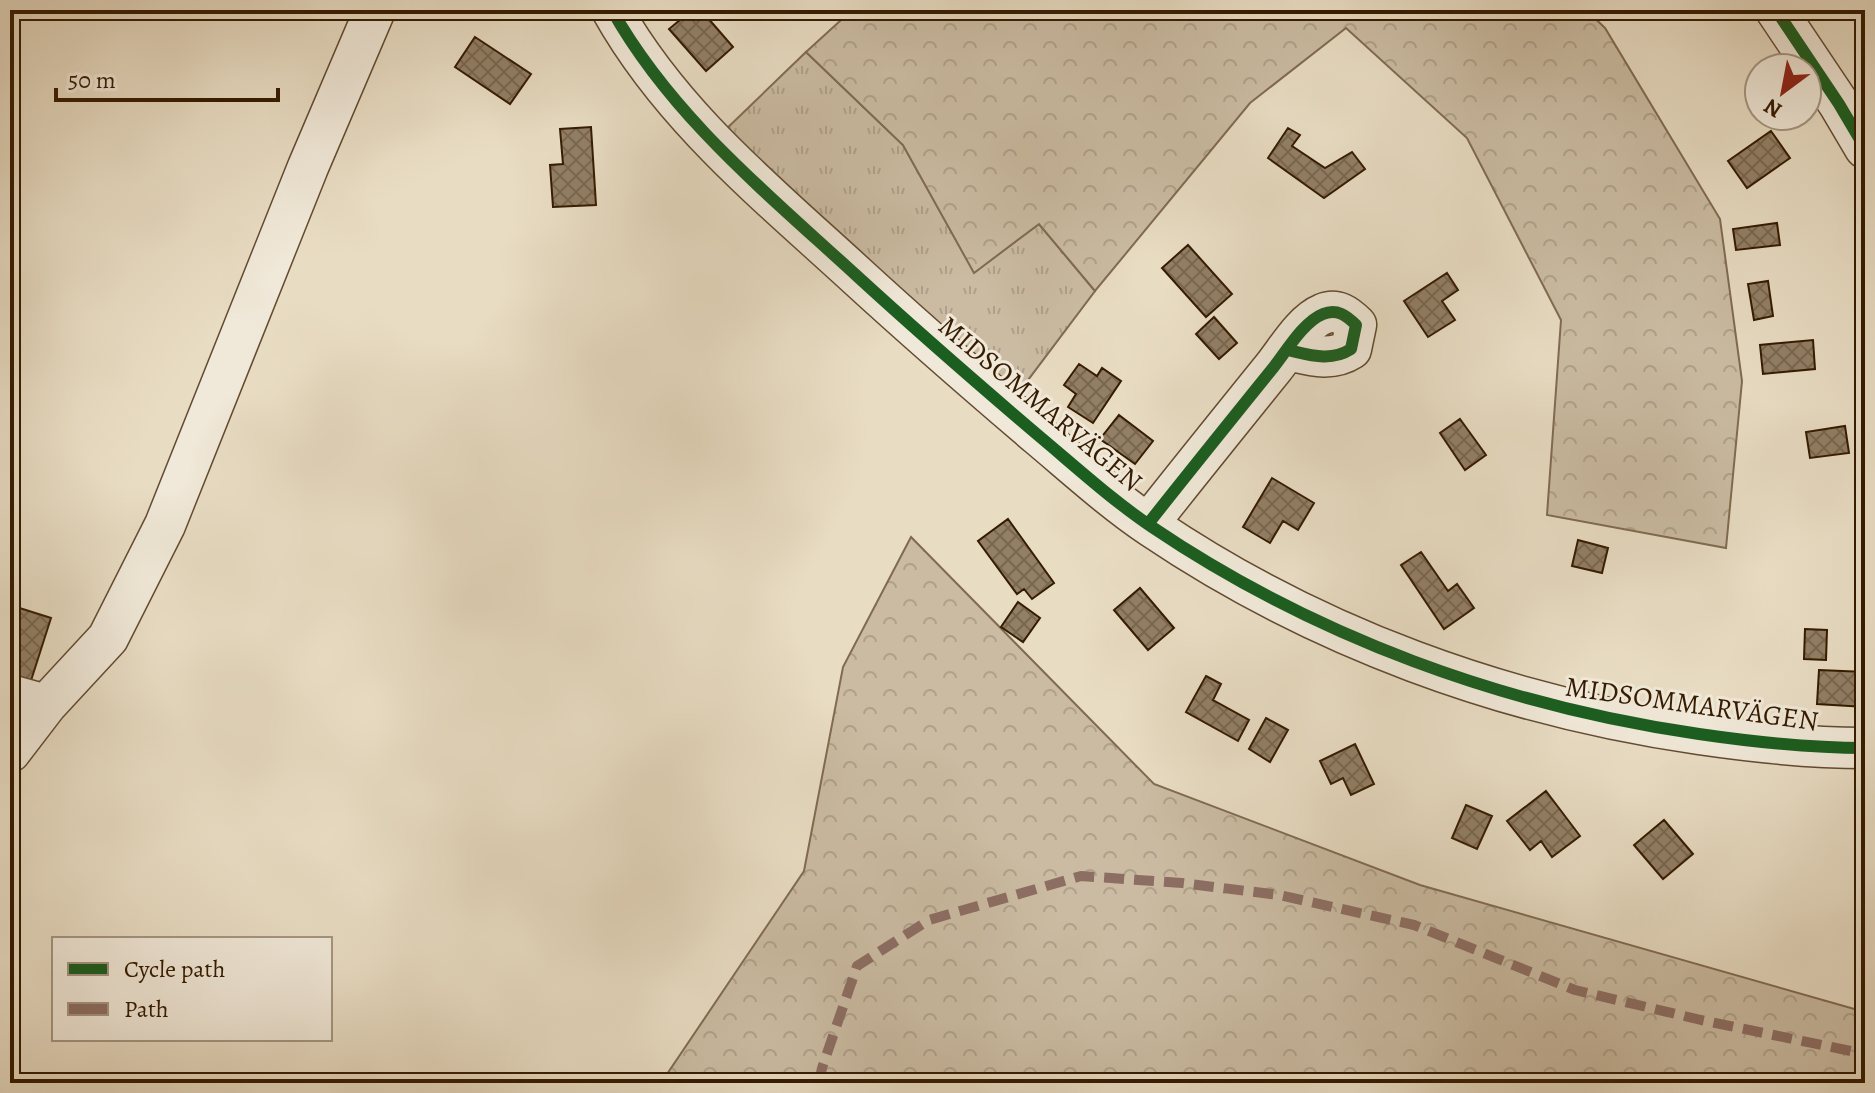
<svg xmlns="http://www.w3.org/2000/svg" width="1875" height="1093" font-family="Alegreya,serif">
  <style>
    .grass { fill: url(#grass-tufts); stroke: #806b51; stroke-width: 2 }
    .forest { fill: url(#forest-crowns); stroke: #806b51; stroke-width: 2 }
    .building { fill: url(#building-cross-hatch); stroke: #351b00; stroke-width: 2 }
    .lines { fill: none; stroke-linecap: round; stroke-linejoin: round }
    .minor-casing { stroke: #624b31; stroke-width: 43 }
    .minor { stroke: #f0e8d8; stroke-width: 40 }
    .quiet { stroke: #8d6e63; stroke-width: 10; stroke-dasharray: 20 10; stroke-linecap: butt }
    .cycleway-casing { stroke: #f0e8d8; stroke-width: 17 }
    .cycleway { stroke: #1b5e20; stroke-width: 12 }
    .labels { text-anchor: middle; stroke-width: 6; stroke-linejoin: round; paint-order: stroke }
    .street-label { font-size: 28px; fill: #351b00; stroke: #f0e8d8 }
  </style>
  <defs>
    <pattern id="grass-tufts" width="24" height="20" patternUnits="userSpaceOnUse" patternTransform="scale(2)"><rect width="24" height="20" fill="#cabba2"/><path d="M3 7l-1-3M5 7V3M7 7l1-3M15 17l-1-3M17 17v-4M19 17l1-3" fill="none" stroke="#aea08a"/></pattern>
    <pattern id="forest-crowns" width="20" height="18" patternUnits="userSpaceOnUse" patternTransform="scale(2)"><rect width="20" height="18" fill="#cabba2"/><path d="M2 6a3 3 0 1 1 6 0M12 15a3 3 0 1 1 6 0" fill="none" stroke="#aea08a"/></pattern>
    <pattern id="building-cross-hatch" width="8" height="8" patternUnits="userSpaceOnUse" patternTransform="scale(2)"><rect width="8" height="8" fill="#927f65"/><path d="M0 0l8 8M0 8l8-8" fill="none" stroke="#786751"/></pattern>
  </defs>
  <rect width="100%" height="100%" fill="#e8dcc3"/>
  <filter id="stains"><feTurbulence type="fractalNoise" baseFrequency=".0025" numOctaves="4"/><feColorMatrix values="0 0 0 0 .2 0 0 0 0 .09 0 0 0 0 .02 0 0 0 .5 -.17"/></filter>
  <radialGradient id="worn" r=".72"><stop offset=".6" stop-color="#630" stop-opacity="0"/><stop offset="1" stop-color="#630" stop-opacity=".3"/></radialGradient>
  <path class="grass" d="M806 52 903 145 974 272 1039 224 1095 291 1013 400 721 134Z"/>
  <path class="forest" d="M852 10H1586L1605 28 1720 219 1742 381 1726 548 1547 515 1561 320 1467 138 1346 28 1250 103 1095 291 1039 224 974 273 903 145 806 52Z
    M911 537 1154 784 1420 885 1865 1012V1083H661L804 871 843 667Z"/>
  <path class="building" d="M692 10H701L733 47 706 71 669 29Z
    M475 37 531 74 510 104 455 67Z
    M591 127 596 205 553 207 550 165 563 164 560 129Z
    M1288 128 1300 135 1292 146 1325 168 1352 152 1365 169 1324 198 1268 158Z
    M1771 131 1790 158 1747 188 1728 161Z
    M1777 223 1780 245 1736 250 1733 229Z
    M1188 245 1232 294 1206 317 1162 268Z
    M1447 273 1458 290 1442 301 1455 320 1428 337 1404 301Z
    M1768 281 1773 316 1754 320 1748 284Z
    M1214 317 1237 343 1219 359 1196 334Z
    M1813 340 1815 369 1763 374 1760 345Z
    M1079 364 1097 376 1102 368 1121 381 1093 423 1068 407 1076 394 1064 385Z
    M1119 415 1153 441 1135 464 1100 439Z
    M1460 419 1486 455 1465 470 1440 433Z
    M1845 426 1849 453 1810 458 1806 432Z
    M1272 478 1314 503 1298 530 1283 521 1270 543 1243 527Z
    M1008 519 1054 583 1032 599 1024 589 1017 594 978 541Z
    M1578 540 1608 548 1602 573 1572 566Z
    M1421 552 1448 591 1457 584 1474 608 1444 629 1401 565Z
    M1140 588 1174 628 1148 650 1114 610Z
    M1018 602 1040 618 1023 642 1001 627Z
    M10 605 51 618 28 690 10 684Z
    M1805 629 1827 630 1826 660 1804 659Z
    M1819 670 1865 672V707L1817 704Z
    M1206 676 1221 684 1213 700 1249 720 1238 741 1186 712Z
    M1266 718 1288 730 1270 762 1249 749Z
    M1355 744 1374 784 1351 795 1343 778 1331 784 1320 761Z
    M1546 791 1580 836 1552 857 1541 841 1530 850 1507 821Z
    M1466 805 1492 816 1477 849 1452 838Z
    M1664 820 1693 854 1663 879 1634 845Z"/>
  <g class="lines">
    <defs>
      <path id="minor" d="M612 10C672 117 769 195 857 276 917 331 978 384 1039 436 1076 467 1112 500 1152 527 1315 637 1504 706 1699 734 1754 742 1809 748 1865 748
        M1776 10 1839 104 1865 148
        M1148 524C1189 472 1231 420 1273 368 1286 352 1303 322 1323 314 1337 308 1347 316 1356 325L1351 349C1331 362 1310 355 1288 350
        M10 695 46 705 108 638 165 525 308 167 375 10
        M10 752 46 705"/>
    </defs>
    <use href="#minor" class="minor-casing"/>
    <use href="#minor" class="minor"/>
    <path class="quiet" d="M819 1083 822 1068 857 966 929 920 1081 876 1182 883 1279 895 1414 925 1575 990 1701 1020 1865 1054"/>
    <defs>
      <path id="cycleway" d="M612 10C672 117 769 195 857 276 917 331 978 384 1039 436 1076 467 1112 500 1152 527 1315 637 1504 706 1699 734 1754 742 1809 748 1865 748
        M1776 10 1839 104 1865 148
        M1148 524C1189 472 1231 420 1273 368 1286 352 1303 322 1323 314 1337 308 1347 316 1356 325L1351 349C1331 362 1310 355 1288 350"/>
    </defs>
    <use href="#cycleway" class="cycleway-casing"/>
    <use href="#cycleway" class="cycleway"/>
  </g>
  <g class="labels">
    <g class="street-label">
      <text transform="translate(1041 403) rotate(40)" y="10">MIDSOMMARVÄGEN</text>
      <text transform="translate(1692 703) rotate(8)" y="10">MIDSOMMARVÄGEN</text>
    </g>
  </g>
  <rect width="1875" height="1093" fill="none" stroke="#e8dcc3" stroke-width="40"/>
  <rect x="12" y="12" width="1851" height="1069" fill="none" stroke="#351b00" stroke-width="4"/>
  <rect x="20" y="20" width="1835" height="1053" fill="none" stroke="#351b00" stroke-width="2"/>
  <rect x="52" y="937" width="280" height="104" fill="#f0e8d8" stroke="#a59682" stroke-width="2"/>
  <rect x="68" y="963" width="40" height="12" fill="#1b5e20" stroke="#a59682" stroke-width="2"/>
  <text x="124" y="977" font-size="24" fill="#351b00">Cycle path</text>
  <rect x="68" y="1003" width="40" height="12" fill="#8d6e63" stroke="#a59682" stroke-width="2"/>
  <text x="124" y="1017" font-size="24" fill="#351b00">Path</text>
  <g transform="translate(1783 92) rotate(212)"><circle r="38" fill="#f0e8d8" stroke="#a59682" stroke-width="2"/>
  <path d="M0-6L14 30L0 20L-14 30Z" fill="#8f2418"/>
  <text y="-12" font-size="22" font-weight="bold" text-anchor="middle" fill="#351b00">N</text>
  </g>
  <path d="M56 88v12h222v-12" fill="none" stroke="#351b00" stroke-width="4"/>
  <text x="68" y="88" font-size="24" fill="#351b00" stroke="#f0e8d8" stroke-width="6" paint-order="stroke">50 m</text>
  <rect width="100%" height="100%" filter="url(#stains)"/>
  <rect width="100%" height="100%" fill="url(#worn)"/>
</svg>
